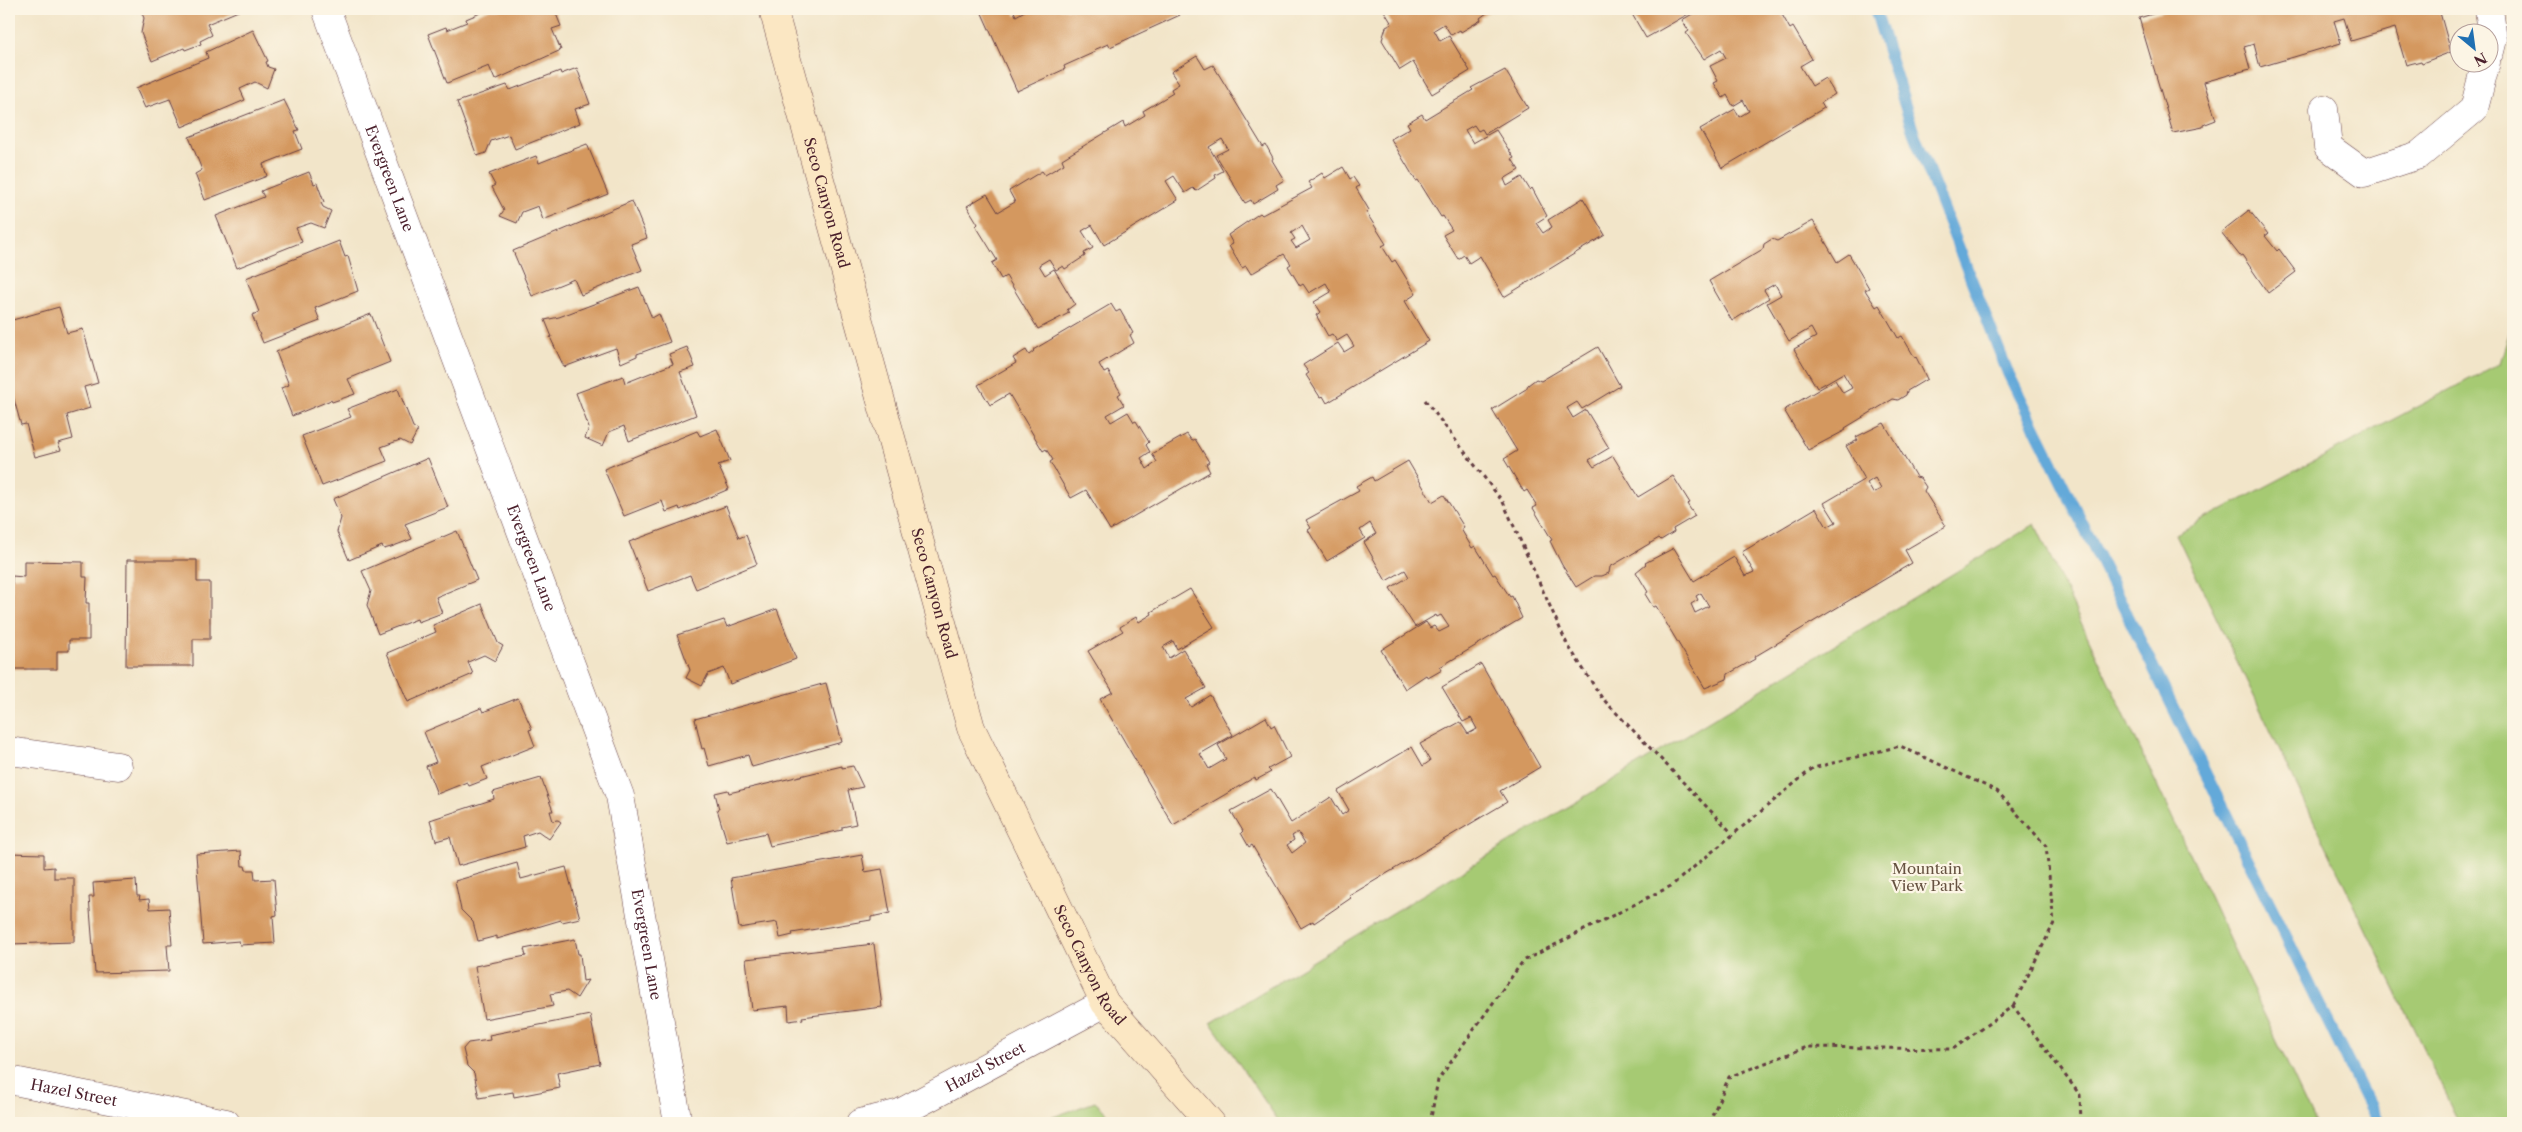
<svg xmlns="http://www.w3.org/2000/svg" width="2522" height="1132" font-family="'Libre Caslon Text',serif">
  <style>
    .green { fill: #a6ca73; stroke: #78744f }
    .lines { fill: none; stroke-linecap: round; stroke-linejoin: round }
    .stream { stroke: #64a9d9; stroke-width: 12 }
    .building { fill: #d4985e; fill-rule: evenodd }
    .street-casing { stroke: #633d43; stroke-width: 29 }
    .secondary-casing { stroke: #633d43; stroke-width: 29 }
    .path { stroke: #633d43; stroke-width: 3; stroke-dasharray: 4 4; stroke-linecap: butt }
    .street { stroke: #fff; stroke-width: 28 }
    .secondary { stroke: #fbe7c3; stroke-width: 28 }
    .labels { text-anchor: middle; stroke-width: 4.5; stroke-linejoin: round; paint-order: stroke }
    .street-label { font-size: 15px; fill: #4a1f2b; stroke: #fcf5e5 }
    .park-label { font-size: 15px; fill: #665241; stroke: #fcf5e5 }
  </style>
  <rect width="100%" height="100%" fill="#fcf5e5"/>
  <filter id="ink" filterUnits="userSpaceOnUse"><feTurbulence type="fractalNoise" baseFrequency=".02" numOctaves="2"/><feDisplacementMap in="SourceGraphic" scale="10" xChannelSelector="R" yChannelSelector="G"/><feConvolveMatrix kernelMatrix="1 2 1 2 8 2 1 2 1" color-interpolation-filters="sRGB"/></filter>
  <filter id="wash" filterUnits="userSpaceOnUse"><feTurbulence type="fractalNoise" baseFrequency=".0096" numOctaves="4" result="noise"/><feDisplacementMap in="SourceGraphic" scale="20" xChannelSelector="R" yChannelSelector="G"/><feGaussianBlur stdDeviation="1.12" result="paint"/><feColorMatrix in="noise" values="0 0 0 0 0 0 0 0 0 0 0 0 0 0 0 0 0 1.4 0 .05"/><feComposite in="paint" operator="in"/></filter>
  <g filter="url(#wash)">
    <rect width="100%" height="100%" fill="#f2e5c9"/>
    <path class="green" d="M2513 321V1123H2459L2176 534 2500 363Z
      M2035 524 2315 1123H1280L1211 1023Z
      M1095 1102 1117 1123H1036Z"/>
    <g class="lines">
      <path class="stream" d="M1875 9 1913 131 2008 373 2378 1123"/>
    </g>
    <g id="blocks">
      <path class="building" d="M140 9H243L207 24 212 35 200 41 201 44 185 50 184 48 152 61 141 33 144 18Z
        M490 9H554L561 26 552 29 561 50 495 80 489 66 447 83 428 34 446 27 447 30 467 22 466 19Z
        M980 9H1013L1016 16 1028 9H1187L1179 12 1180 15 1110 47 1108 44 1094 50 1095 52 1064 66 1065 69 1017 91Z
        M1383 9H1490L1491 10 1480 18 1481 20 1461 32 1460 30 1451 35 1444 24 1434 30 1440 41 1449 36 1470 71 1432 94 1413 62 1400 70 1382 40 1386 27 1392 24Z
        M1629 9H1687L1690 13 1646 38Z
        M1701 9H1779L1790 29 1793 27 1812 59 1800 66 1812 86 1825 78 1835 94 1821 103 1824 108 1722 168 1700 129 1735 109 1739 117 1749 111 1743 100 1733 106 1727 95 1723 98 1714 83 1718 81 1710 66 1726 58 1721 49 1704 59 1686 33 1689 31 1682 20Z
        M2169 9H2439L2451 52 2422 63 2421 61 2406 65 2395 28 2351 41 2344 18 2334 21 2341 43 2260 67 2254 44 2244 47 2250 69 2204 82 2216 120 2203 125V127L2173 133 2139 18Z
        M253 30 268 61 266 62 268 67 274 69 267 88 255 82 240 89 245 100 182 127 170 99 145 108 136 88 208 58 206 52Z
        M1197 56 1205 69 1213 65 1263 147 1266 145 1273 158 1272 160 1284 180 1276 185 1278 189 1253 204 1251 200 1245 203 1216 155 1228 149 1222 139 1209 147 1223 171 1215 175 1216 178 1196 191 1193 188 1185 193 1174 176 1166 181 1178 200 1104 245 1092 225 1082 231 1093 248 1084 253 1085 256 1065 269 1063 266 1056 270 1049 259 1039 265 1045 275 1054 269 1075 304 1067 310 1069 313 1038 329 1006 276 1001 279 992 263 997 260 976 226 978 224 967 206 987 194 998 212 1015 202 1009 191 1042 171 1045 175 1064 164 1062 159 1123 122 1125 127 1145 115 1143 111 1173 93 1171 89 1179 84 1171 72Z
        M577 68 590 104 575 109 580 123 515 149 509 135 491 141 486 153 477 156 457 102 507 85 510 90 560 71 561 74Z
        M1505 70 1528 108 1485 134 1482 129 1478 131 1474 125 1465 130 1473 143 1496 130 1514 158 1512 159 1519 170 1504 179 1507 186 1522 177 1530 190 1532 188 1547 216 1536 223 1543 233 1552 227 1548 220 1583 198 1605 235 1504 297 1480 256 1469 263 1464 255 1458 259 1443 235 1452 230 1443 216 1441 217 1418 180 1416 181 1391 139 1410 128 1407 123 1422 114 1425 119 1473 90 1471 88Z
        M284 100 299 130 295 131 302 149 263 164 267 176 205 200 195 174 202 170 189 137Z
        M587 144 608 194 543 220 538 206 522 212 517 223 500 216 504 210 492 187 495 185 489 174 536 156 539 163Z
        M1343 167 1350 179 1353 177 1359 186 1356 188 1369 210 1366 212 1386 244 1382 246 1392 262 1395 260 1416 294 1405 301 1429 341 1327 403 1323 396 1320 397 1306 375 1309 373 1303 365 1338 343 1344 352 1354 346 1347 335 1337 341 1332 334 1328 336 1316 315 1321 312 1314 302 1331 292 1326 283 1309 293 1303 284 1300 286 1288 266 1291 264 1284 254 1251 274 1246 266 1242 268 1229 246 1233 244 1228 235 1260 213 1262 215 1312 188 1308 182 1322 173 1325 178ZM1302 226 1310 240 1296 248 1291 241 1295 239 1291 233Z
        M309 172 314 184 317 183 324 202 321 203 323 207 331 211 324 228 311 223 296 228 302 242 237 268 216 216 264 197 261 191Z
        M632 201 647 238 631 244 642 270 581 295 574 279 532 296 513 251Z
        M2249 210 2268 234 2265 236 2277 251 2279 249 2296 272 2268 293 2242 255 2240 256 2221 232Z
        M1813 221 1837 262 1849 254 1869 288 1865 290 1876 307 1879 305 1898 338 1902 336 1915 358 1916 357 1927 379 1907 391 1906 395 1898 400 1893 399 1845 428 1846 430 1808 450 1784 410 1835 380 1843 393 1852 388 1843 373 1817 388 1794 349 1816 337 1811 328 1789 341 1767 303 1781 295 1775 284 1764 290 1769 298 1732 321 1709 281 1763 249 1764 244 1772 239 1777 241Z
        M339 241 345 257 348 256 358 291 315 308 320 321 263 343 252 315 259 312 246 278Z
        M639 287 652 318 659 314 670 342 637 354V356L621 363 616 348 564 367 550 337H552L545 320 559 317Z
        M1111 304 1116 312 1120 310 1133 333 1130 335 1134 343 1099 364 1104 373 1108 371 1121 393 1118 395 1124 405 1107 415 1111 422 1128 412 1134 422 1136 421 1149 442 1146 445 1150 452 1141 458 1147 469 1157 462 1152 454 1187 434 1192 441 1195 439 1209 462 1206 464 1210 472 1110 530 1086 490 1071 498 1050 462 1053 460 1046 449 1043 451 1009 394 990 405 978 385 1016 363 1013 358 1026 350 1029 355 1034 351 1033 350Z
        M59 307 67 333 83 329 98 383 84 387 90 408 67 415 73 439 58 443 61 450 35 457 26 424 21 425 9 381V321Z
        M371 314 390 362 348 379 355 394 332 402 331 400 292 416 281 388 289 385 276 352Z
        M687 347 695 367 680 372 696 415 629 441 624 426 609 432 603 446 585 438 589 428 576 393 623 376 625 383 673 364 669 354Z
        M1598 347 1620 386 1582 409 1577 402 1567 408 1573 418 1586 410 1609 448 1589 460 1594 467 1613 456 1638 497 1673 476 1690 503 1687 504 1695 516 1673 529 1674 532 1661 540 1659 538 1610 567 1609 573 1602 576H1594L1576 587 1562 565 1550 541 1552 540 1533 508 1537 506 1527 490 1524 492 1504 459 1517 451 1492 410 1526 389 1528 385 1536 379 1541 381Z
        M398 389 413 427 418 430 410 445 400 440 381 447 387 461 322 486 302 436 351 417 347 409Z
        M1884 423 1916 477 1920 478 1926 487 1924 491 1946 526 1905 550 1912 563 1754 657 1755 659 1728 674 1727 679 1705 688 1656 606 1653 607 1645 594 1648 592 1636 572 1646 564 1645 563 1674 548 1694 581 1734 557 1745 576 1754 572 1742 552 1816 508 1827 527 1836 522 1824 503 1865 479 1846 446 1858 440 1856 437ZM1875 478 1881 489 1873 493 1867 483ZM1701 593 1709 606 1695 613 1691 604 1698 600 1696 596Z
        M717 429 730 461 718 465 729 489 680 510 679 507 666 512 662 501 624 516 604 469 697 431 700 436Z
        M428 458 448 507 405 524 412 539 391 547 384 549 382 546 349 560 337 532 341 518 333 499Z
        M1408 461 1432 502 1444 495 1464 527 1461 529 1472 548 1475 546 1493 575 1495 574 1510 597 1512 596 1522 618 1440 667 1442 670 1428 678 1426 675 1405 689 1381 650 1426 622 1430 628 1434 626 1439 632 1449 627 1441 615 1437 617 1436 615 1415 627 1390 588 1409 577 1405 570 1386 581 1364 542 1376 534 1370 523 1360 530 1365 538 1327 561 1308 530 1311 528 1306 520 1359 491 1356 486 1372 477 1374 481Z
        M726 506 739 538 746 535 757 564 696 589 690 575 648 591 629 542Z
        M457 531 477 580 436 597 442 613 418 622 417 619 378 634 367 605 371 591 362 571Z
        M127 560H197V582H210V639H193V666H126Z
        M24 561 83 562V577H87L86 603H89V640H69V651H57V669H11L12 576 24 577Z
        M1190 589 1214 627 1177 649 1173 641 1163 647 1169 658 1183 649 1206 688 1186 699 1191 707 1210 695 1233 735 1200 754 1209 769 1226 759 1218 745 1266 717 1271 727 1274 725 1290 757 1268 769 1271 772 1256 780 1255 777 1173 825 1100 699 1113 692 1088 651 1123 631 1120 627 1136 617 1139 622 1152 614 1151 612Z
        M482 604 498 643 503 646 495 661 484 655 468 662 473 674 408 702 387 653 436 632 433 625Z
        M777 609 796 659 730 684 724 668 708 674 702 686 686 678 690 670 677 635 724 620 727 627Z
        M1481 664 1540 767 1500 791 1507 802 1349 896 1351 898 1314 923 1313 921 1301 928 1252 845 1249 847 1241 833 1243 831 1231 811 1271 789 1291 823 1331 797 1342 815 1349 810 1338 791 1412 747 1423 766 1430 761 1420 744 1460 722 1468 734 1477 729 1471 718 1463 722 1442 687ZM1298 832 1305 843 1292 853 1287 845 1294 840 1292 836Z
        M826 683 842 742 752 767 748 755 709 766 704 748 702 749 695 719Z
        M518 698 532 729 529 730 535 746 482 767 487 779 469 786 467 782 437 794 426 766 436 762 424 732 481 708 483 712Z
        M842 766V768L853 766 863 787 848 790 856 824 842 827V830L770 846 766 833 727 842 717 809H719L715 793 728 790 729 793Z
        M541 778 553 811H550L553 821 558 820 561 822 549 839 538 831 523 836 525 847 458 866 450 837 436 841 430 820 494 799 493 792Z
        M241 851 242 866H245L246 870H254L255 880 274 879 277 915 273 916 275 943 240 945 239 941 203 944 196 854Z
        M9 853 44 854V868L54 867V878H74V942L9 944Z
        M862 855 865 872 882 869 890 913 871 917V920L792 933 793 935 780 938 777 922 739 928 731 878Z
        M517 863 521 879 566 867 580 918 562 922 561 920 497 939V936L478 941 473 922 461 910 455 881Z
        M136 880 137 896H140L139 900 149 899 150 909 169 908 172 945H167L169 971 95 973 89 897H94L93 883Z
        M575 939 578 954H580L583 981 588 980 577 998 567 991 550 994 553 1006 484 1019 475 966 526 956 524 949Z
        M874 944 882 1007 802 1017 803 1019 789 1021 788 1006 752 1010 746 959Z
        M590 1015 600 1064 557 1073 560 1088 514 1097 513 1092 479 1098 474 1073 467 1066 463 1049 468 1043 490 1040 489 1035Z"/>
    </g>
  </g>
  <g filter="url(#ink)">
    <use href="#blocks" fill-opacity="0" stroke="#633d43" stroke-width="1"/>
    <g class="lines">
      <defs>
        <g id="street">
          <path id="s1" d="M326 9 620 796 678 1123"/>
          <path d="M2489 9 2493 39 2490 51"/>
          <path d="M2324 109 2328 147 2364 173 2419 155 2474 109 2486 62"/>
          <path d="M9 751 118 766"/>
          <path id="s2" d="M9 1080 226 1123"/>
          <path id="s3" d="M860 1123 900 1113 1105 1003"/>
        </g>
        <g id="secondary">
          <path id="s4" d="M773 9 971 728 1105 1003 1211 1123"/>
        </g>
      </defs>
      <use href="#street" class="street-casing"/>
      <use href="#secondary" class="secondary-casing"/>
      <path class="path" d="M1425 400 1503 502 1567 644 1602 698 1732 833
        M1430 1123 1438 1080 1523 961 1671 886 1813 768 1900 746 1997 791 2046 846 2054 923 2013 1006
        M1709 1123 1729 1077 1807 1047 1953 1049 2013 1006 2080 1095 2081 1123"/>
      <use href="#street" class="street"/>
      <use href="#secondary" class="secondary"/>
    </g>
  </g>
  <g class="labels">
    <g class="street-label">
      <text dy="5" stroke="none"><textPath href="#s1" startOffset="181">Evergreen Lane</textPath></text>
      <text dy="5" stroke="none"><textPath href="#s4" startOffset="201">Seco Canyon Road</textPath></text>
      <text dy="5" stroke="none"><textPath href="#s1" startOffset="586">Evergreen Lane</textPath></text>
      <text dy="5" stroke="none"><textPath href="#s4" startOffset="606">Seco Canyon Road</textPath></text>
      <text dy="5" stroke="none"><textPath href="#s1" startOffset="991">Evergreen Lane</textPath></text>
      <text dy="5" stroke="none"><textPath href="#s4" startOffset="1011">Seco Canyon Road</textPath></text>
      <text dy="5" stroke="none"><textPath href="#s3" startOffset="138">Hazel Street</textPath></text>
      <text dy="5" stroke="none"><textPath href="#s2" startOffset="66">Hazel Street</textPath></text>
    </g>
    <g class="park-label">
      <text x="1927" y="874">Mountain<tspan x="1927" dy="17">View Park</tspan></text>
    </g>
  </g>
  <rect width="2522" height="1132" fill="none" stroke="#fcf5e5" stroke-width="30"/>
  <g transform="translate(2474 48) rotate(151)"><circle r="24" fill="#fcf5e5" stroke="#b59f9b"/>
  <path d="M0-4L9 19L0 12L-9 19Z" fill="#1f6fb2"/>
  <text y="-8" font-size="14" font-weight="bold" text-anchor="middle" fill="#4a1f2b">N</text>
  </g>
</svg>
